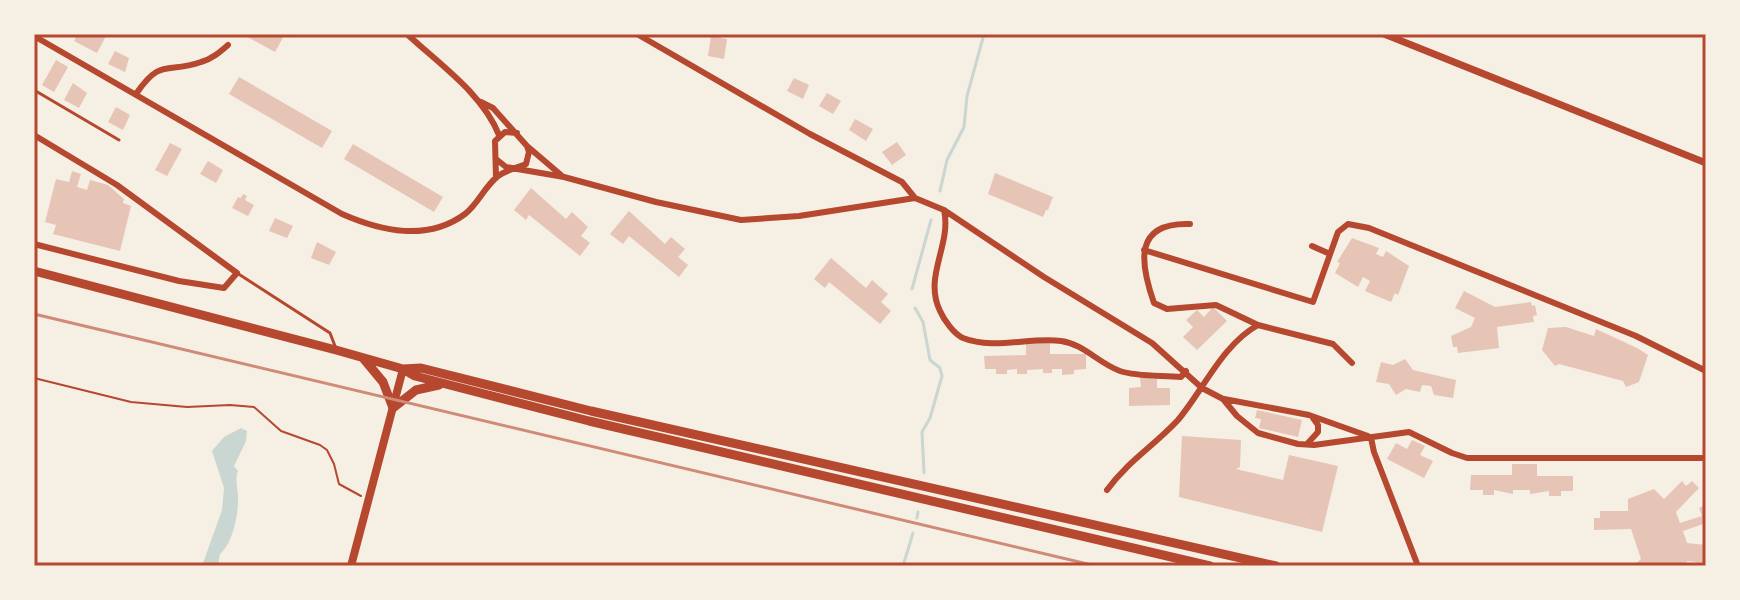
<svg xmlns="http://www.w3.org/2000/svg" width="1740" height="600" font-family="'Source Sans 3',sans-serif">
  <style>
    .water { fill: #c9d6d2 }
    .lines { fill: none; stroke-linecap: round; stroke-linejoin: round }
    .stream { stroke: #c9d6d2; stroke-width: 3 }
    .building { fill: #e6c5b7 }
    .path { stroke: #b5482f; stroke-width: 2 }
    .service { stroke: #b5482f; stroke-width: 3 }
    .minor { stroke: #b5482f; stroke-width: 6 }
    .tertiary { stroke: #b5482f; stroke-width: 7 }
    .secondary { stroke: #b5482f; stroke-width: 8 }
    .primary { stroke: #b5482f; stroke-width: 9 }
    .rail { stroke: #cf8b77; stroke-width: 3 }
    .neatline { fill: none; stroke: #b5482f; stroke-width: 3 }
  </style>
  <rect width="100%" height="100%" fill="#f6efe4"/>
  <path class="water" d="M241 428 247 431 246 441 234 466 238 471C234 481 239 490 238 501 238 517 232 544 220 554L218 566H202L222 510 224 488 212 451 224 437Z"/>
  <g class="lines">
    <path class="stream" d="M940 191 947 160 964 127 967 96 984 34
      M912 289 931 220
      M915 308 923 322 930 360 940 368 942 376 930 418 922 432 924 473
      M917 518 918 512
      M903 566 913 533"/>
  </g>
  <path class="building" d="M78 34H107L97 53 74 41Z
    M242 34H293L291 38 285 34 275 52Z
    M711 36 727 39 724 59 708 56Z
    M115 51 129 58 125 72 108 64Z
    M56 60 68 67 54 92 42 85Z
    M239 77 332 131 322 148 229 94Z
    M794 78 809 85 803 99 787 91Z
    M73 83 87 93 79 108 64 100Z
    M827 93 841 101 833 114 819 106Z
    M116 107 130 115 123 130 108 122Z
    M855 119 873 129 866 141 849 130Z
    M897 142 906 155 892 165 882 152Z
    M170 143 182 149 167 176 155 170Z
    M353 144 443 197 434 212 344 159Z
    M208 161 223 170 216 183 200 174Z
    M72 171 81 174 77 187 87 190 90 180 108 185 124 199 123 203 131 206 120 251 53 234 56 225 45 222 56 179 69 182Z
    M995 173 1053 197 1048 210H1046L1043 217 988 194Z
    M531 188 566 219 572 212 588 227 581 236 590 243 580 256 529 215 526 220 514 210Z
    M243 194 247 196 245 200 254 205 248 216 232 208 238 197 241 198Z
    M629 211 665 244 671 237 685 249 678 257 688 265 679 277 629 236 623 244 610 234Z
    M275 218 293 226 287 238 269 231Z
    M1352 238 1379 248 1376 254 1383 257 1386 251 1409 266 1398 295 1395 293 1391 302 1365 291 1370 281 1363 277 1358 287 1335 273 1340 263 1337 262Z
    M317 242 336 252 329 265 311 258Z
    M831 258 866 288 872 280 888 294 881 302 891 311 880 324 829 282 825 288 814 279Z
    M1464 291 1495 307 1531 302 1532 306 1535 305 1537 315 1533 316 1534 322 1497 327 1499 348 1458 353 1457 347H1453L1451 336 1471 327 1475 318 1455 308Z
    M1213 307 1227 321 1197 350 1183 337 1193 327 1186 320 1197 310 1204 317Z
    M1566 327 1594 336 1596 329 1637 348 1648 355 1639 382 1626 387 1623 381 1559 364 1555 366 1542 350 1548 328Z
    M1026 343H1050V354H1086V369L1074 370V374L1062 375V369H1052V373H1043V369L1027 370V374H1017V369L1007 370V374H996V369H985L984 356 1026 355Z
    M1405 359 1413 370 1456 380 1453 398 1434 395 1431 386 1422 385 1420 392 1406 389 1396 395 1389 384 1376 382 1381 362 1393 365Z
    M1157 376V388H1170V405L1129 406V388L1141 387 1140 377Z
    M1257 410 1302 420 1298 437 1259 428 1261 419 1255 418Z
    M1182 436 1241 440 1240 467 1236 469 1283 480 1289 455 1338 466 1322 532 1179 497Z
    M1412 440 1425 446 1420 455 1433 461 1424 478 1387 459 1396 443 1407 449Z
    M1512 464H1537V476H1573V491H1561V496H1549V491L1530 494V490H1513V494L1494 490V495H1483V490H1470L1471 475H1512Z
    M1682 481 1686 486 1692 481 1699 488 1676 512 1680 523 1702 516 1699 508 1706 505V523L1683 531 1687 543 1706 545V563L1687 561 1686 566H1633L1641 559 1631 529 1594 530V518H1600V511H1628V499L1654 489 1664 499Z"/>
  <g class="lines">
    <path class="path" d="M34 378 131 402 187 407 230 405 254 407 281 431 320 445 327 450 334 464 339 484 361 496"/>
    <path class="service" d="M34 90 119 140
      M237 273 330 333 335 346"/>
    <path class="minor" d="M407 34C439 64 482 93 499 135
      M637 34 810 134 902 182 915 198
      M34 36 342 214C381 231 427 242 465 214 478 204 485 186 498 176 506 170 517 168 526 164L529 152 527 146
      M136 94C161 57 167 74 201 62 212 59 220 52 228 45
      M481 102 493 108 527 146 561 175
      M34 135 117 185 237 273 224 288 179 281 34 244
      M496 159 506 167 564 177 656 202 741 220 799 216 915 198 944 210 1044 277 1152 343 1202 388 1223 399 1237 416 1258 433 1298 444 1314 445 1409 432 1452 453 1467 458H1706
      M496 178 495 141 505 132 517 133
      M944 210C952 245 923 276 940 311 944 320 954 334 963 338 993 350 1030 337 1061 341 1084 344 1098 363 1120 371 1138 377 1162 375 1181 377L1186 371
      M1312 246 1330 254
      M1144 250 1313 302 1338 232 1348 224 1369 228 1636 336 1706 371
      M1258 325 1333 344 1352 363
      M1224 399 1309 415 1368 436
      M1371 438 1374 452 1418 566
      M1307 444 1318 432V425L1313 418
      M1107 490C1128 461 1155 445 1178 420 1204 389 1222 345 1258 325L1216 305 1167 309 1154 303C1140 263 1133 222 1190 224"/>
    <path class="tertiary" d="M1384 34 1706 163"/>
    <path class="secondary" d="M351 566 403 369"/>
    <path class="primary" d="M34 271 336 350 403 369 415 376 589 421 1210 566
      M363 358 383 382 393 408 416 390 439 385
      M403 369 421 368 591 411 1276 566"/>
    <path class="rail" d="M34 314 1096 566"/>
  </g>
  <rect width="1740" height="600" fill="none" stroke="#f6efe4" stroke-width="72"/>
  <rect x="36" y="36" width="1668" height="528" class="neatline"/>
</svg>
